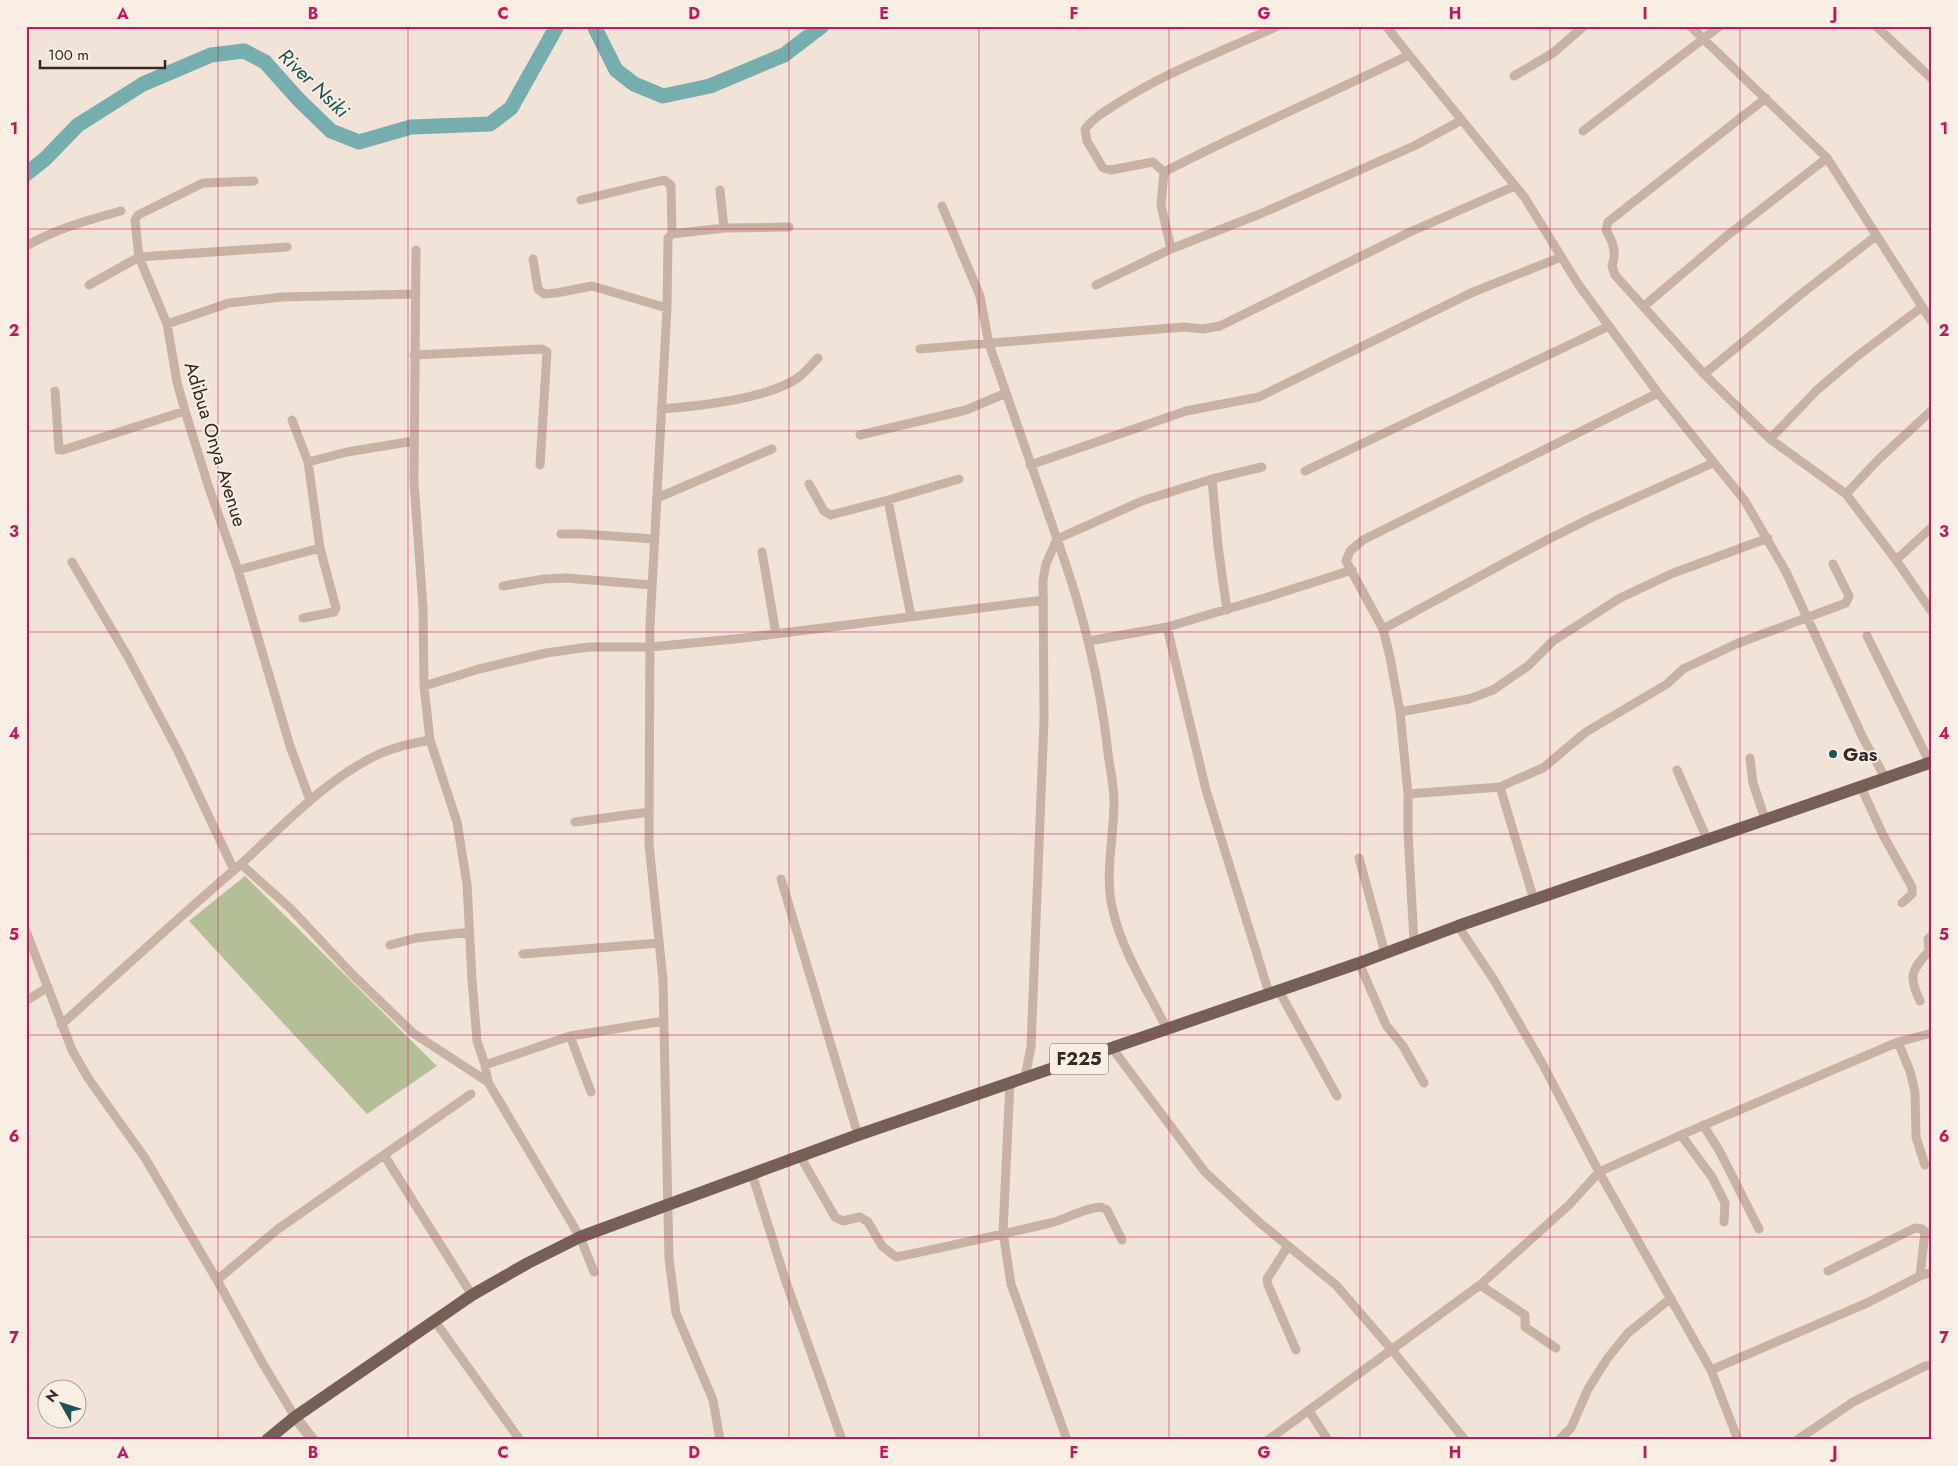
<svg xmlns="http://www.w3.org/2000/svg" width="1958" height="1466" font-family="Jost,sans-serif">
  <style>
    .green { fill: #b4bf97 }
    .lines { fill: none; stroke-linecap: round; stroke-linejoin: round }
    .river { stroke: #76aead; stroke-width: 15 }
    .minor { stroke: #c8b2a3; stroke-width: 9 }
    .tertiary { stroke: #c8b2a3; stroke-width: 11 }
    .primary { stroke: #765f56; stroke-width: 12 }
    .grid { fill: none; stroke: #c2185b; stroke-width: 1; stroke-opacity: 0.55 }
    .poi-dot { fill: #1b5455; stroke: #f9eee3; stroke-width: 2 }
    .labels { text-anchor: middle; stroke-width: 4; stroke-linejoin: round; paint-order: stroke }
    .shield { fill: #f9eee3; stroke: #6e645e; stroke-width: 1 }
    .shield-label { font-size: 18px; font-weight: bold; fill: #332925 }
    .street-label { font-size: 19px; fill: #332925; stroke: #f9eee3 }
    .poi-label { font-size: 19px; font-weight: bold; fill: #332925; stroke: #f9eee3; text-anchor: start }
    .water-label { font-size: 20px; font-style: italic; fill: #1b5455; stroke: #f9eee3 }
    .neatline { fill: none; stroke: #c2185b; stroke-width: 2 }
    .grid-label { font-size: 16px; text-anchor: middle; font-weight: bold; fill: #c2185b }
  </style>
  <rect width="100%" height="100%" fill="#f1e3d7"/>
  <path class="green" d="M245 876 437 1066 367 1114 189 921Z"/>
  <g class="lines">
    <path class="river" d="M594 26 616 70 634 84 663 96 710 86 784 55 822 26
      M26 174 45 159 78 125 143 84 211 55 244 51 265 62 298 99 331 131 359 142 411 127 490 124 511 108 557 26"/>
    <path class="minor" d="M1386 26 1409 55
      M1690 26 1827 158 1932 322
      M1876 26 1932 79
      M1514 76 1553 53 1584 26
      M1766 98 1608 222 1606 230C1613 242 1617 253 1612 266L1615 275 1704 374 1770 439 1846 494 1896 560 1932 612
      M1583 131 1720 26
      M1164 172C1245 130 1328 95 1409 55L1525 198 1578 284 1658 393 1745 501 1786 572 1863 738 1886 779
      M254 181 203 183 138 215 135 220 139 257 167 324 177 382 185 411 209 488 238 570 290 746 310 800
      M720 190 724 228 789 227
      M581 200 664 180 671 185 672 234
      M942 206 980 296 989 344 1057 539 1046 564 1043 580 1044 720 1031 1047 1025 1077
      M26 246C56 229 88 220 121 211
      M1171 249 1161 205 1164 172 1153 162 1111 170 1103 168 1087 141 1085 129C1094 117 1106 111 1118 103 1168 71 1225 50 1278 26
      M416 250 414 482 423 607 424 686 430 740 457 822 467 884 472 979 477 1041 485 1065 488 1082 580 1237 594 1272
      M533 259 538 289 544 294 556 293 592 286 667 308
      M89 285 139 257 287 247
      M1096 285 1171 249 1260 214 1414 146 1462 120
      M1644 306 1728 235 1827 158
      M167 324 229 303 282 297 416 294
      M920 349 1135 331 1184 327 1203 329 1220 326 1410 232 1515 186
      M414 355 542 349 547 352 540 465
      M1704 374 1805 291 1876 236
      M55 391 59 450H63L185 411
      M661 409C699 406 769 399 799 377 806 372 812 364 818 358
      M292 420 308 462 347 452 414 441
      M860 435 966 410 1006 393
      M1770 439 1817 390 1856 357 1922 307
      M1030 465 1186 411 1259 397 1471 293 1561 257
      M1305 471 1609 326
      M1212 479 1218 546 1227 610
      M809 484 824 511 831 515 888 500 911 616
      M1846 494 1878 460 1932 410
      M657 498 772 449
      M888 500 959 479
      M561 534H584L654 539
      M762 552 776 634
      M1896 560 1932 527
      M72 562 128 657 178 751 234 870
      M238 570 320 548
      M503 586 544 579 566 578 652 585
      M303 618 334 612 336 608 320 548 308 462
      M1167 627 1206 790 1269 993
      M1383 629 1543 542 1593 517 1713 463
      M1867 636 1930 763
      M1089 641 1167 627 1271 596 1352 570
      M424 686 479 669 546 653 589 647H650L735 639 1044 600
      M1400 712 1469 699 1493 690 1528 666 1553 641 1620 598 1671 574 1768 538
      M1750 758 1753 783 1765 819
      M1677 770 1708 841
      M1500 787 1534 900
      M1861 787 1883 835 1912 887V894L1902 903
      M1408 794 1500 787 1515 780 1543 768 1586 732 1667 684 1683 669 1736 644 1846 603 1849 596 1833 564
      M575 822 649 812
      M1359 858 1385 953
      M241 864 290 908 353 975 413 1033 488 1082
      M781 879 858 1135
      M1458 926 1494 980 1542 1063 1599 1172 1711 1370 1738 1440
      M26 931 72 1050 88 1078 145 1158 217 1280 263 1364 295 1417
      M1414 943 1408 831V794L1400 712 1390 657 1383 629 1346 561 1350 551 1363 540 1658 393
      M390 945 416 938 470 932
      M523 954 659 943
      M1359 963 1386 1025 1403 1046 1424 1083
      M1279 991 1337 1096
      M26 1001 48 987
      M1920 1001C1908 976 1911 971 1929 951L1928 939 1932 935
      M61 1025C118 973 175 921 234 870 280 830 322 781 379 754 395 747 412 743 430 740
      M1167 1029C1148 991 1123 953 1113 911 1104 875 1114 838 1114 802 1114 785 1110 769 1108 753 1100 679 1082 608 1057 539L1142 501 1212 479 1262 467
      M570 1036 591 1092
      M1898 1042 1910 1071 1915 1092 1916 1137 1925 1165
      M1112 1048 1205 1172 1260 1223 1336 1285 1392 1350 1465 1440
      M485 1065 570 1036 664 1021
      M1010 1082 1003 1232 1011 1284 1067 1440
      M1703 1125 1719 1150 1759 1229
      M1681 1135 1712 1177 1725 1203 1724 1222
      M384 1155 472 1295
      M800 1156 835 1217 843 1221 860 1217 868 1222 882 1246 896 1257C948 1247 999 1235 1050 1223 1067 1219 1083 1208 1101 1207L1107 1210 1122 1240
      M752 1174 785 1279 842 1440
      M1288 1246 1267 1279 1268 1285 1296 1350
      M1828 1271 1915 1228 1922 1229 1925 1232 1920 1276
      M217 1280 278 1229 471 1094
      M1480 1285 1525 1315V1327L1556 1348
      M434 1320 520 1440
      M1711 1370 1867 1303 1920 1276 1932 1272
      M1309 1411 1328 1440
      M720 1440 713 1400 676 1313 669 1259 663 980 649 844 650 626 667 308 668 238 672 234 724 228
      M1268 1440 1480 1285 1569 1205 1599 1172 1681 1135 1898 1042 1932 1033
      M1559 1440 1571 1428 1588 1389 1607 1359 1628 1333 1671 1298
      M1797 1440 1853 1402 1925 1366 1932 1365"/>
    <path class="tertiary" d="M295 1417 313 1440"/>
    <path class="primary" d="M267 1440 295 1417 472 1295 528 1263 580 1237 858 1135 1359 963 1458 926 1932 762"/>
  </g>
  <path class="grid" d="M218 26V1440M408 26V1440M598 26V1440M789 26V1440M979 26V1440M1169 26V1440M1360 26V1440M1550 26V1440M1740 26V1440M26 229H1932M26 431H1932M26 632H1932M26 834H1932M26 1035H1932M26 1237H1932"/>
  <circle class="poi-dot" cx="1833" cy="754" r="5"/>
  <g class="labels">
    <rect class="shield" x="1050" y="1043.5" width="58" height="31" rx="4"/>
    <g class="shield-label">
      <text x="1079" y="1065">F225</text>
    </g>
    <g class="street-label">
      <text transform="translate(216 444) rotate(73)" y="7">Adibua Onya Avenue</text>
    </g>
    <g class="poi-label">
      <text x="1843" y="761">Gas</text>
    </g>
    <g class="water-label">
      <text transform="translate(314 83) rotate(44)" y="7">River Nsiki</text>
    </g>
  </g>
  <rect width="1958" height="1466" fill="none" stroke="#f9eee3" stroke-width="55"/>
  <g transform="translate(62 1404) rotate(309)"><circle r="24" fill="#f9eee3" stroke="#aa9f97"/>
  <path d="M0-4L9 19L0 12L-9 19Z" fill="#1b5455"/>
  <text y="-8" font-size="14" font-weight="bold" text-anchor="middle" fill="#332925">N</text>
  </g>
  <path d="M40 60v8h125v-8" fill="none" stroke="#332925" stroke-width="2.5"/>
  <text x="48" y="60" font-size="15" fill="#332925" stroke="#f9eee3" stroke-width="4" paint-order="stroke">100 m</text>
  <rect x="28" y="28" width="1902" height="1410" class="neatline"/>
  <g class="grid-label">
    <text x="123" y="19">A</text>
    <text x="313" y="19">B</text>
    <text x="503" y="19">C</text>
    <text x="694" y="19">D</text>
    <text x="884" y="19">E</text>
    <text x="1074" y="19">F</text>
    <text x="1264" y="19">G</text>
    <text x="1455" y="19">H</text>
    <text x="1645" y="19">I</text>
    <text x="1835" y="19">J</text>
    <text x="14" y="134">1</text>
    <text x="1944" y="134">1</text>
    <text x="14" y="336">2</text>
    <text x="1944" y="336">2</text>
    <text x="14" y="537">3</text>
    <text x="1944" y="537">3</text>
    <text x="14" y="739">4</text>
    <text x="1944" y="739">4</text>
    <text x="14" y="940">5</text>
    <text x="1944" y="940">5</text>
    <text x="14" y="1142">6</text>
    <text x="1944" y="1142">6</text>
    <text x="14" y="1343">7</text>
    <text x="1944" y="1343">7</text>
    <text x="123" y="1458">A</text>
    <text x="313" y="1458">B</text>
    <text x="503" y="1458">C</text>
    <text x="694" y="1458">D</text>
    <text x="884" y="1458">E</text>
    <text x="1074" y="1458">F</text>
    <text x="1264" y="1458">G</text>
    <text x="1455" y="1458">H</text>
    <text x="1645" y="1458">I</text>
    <text x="1835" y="1458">J</text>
  </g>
</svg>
